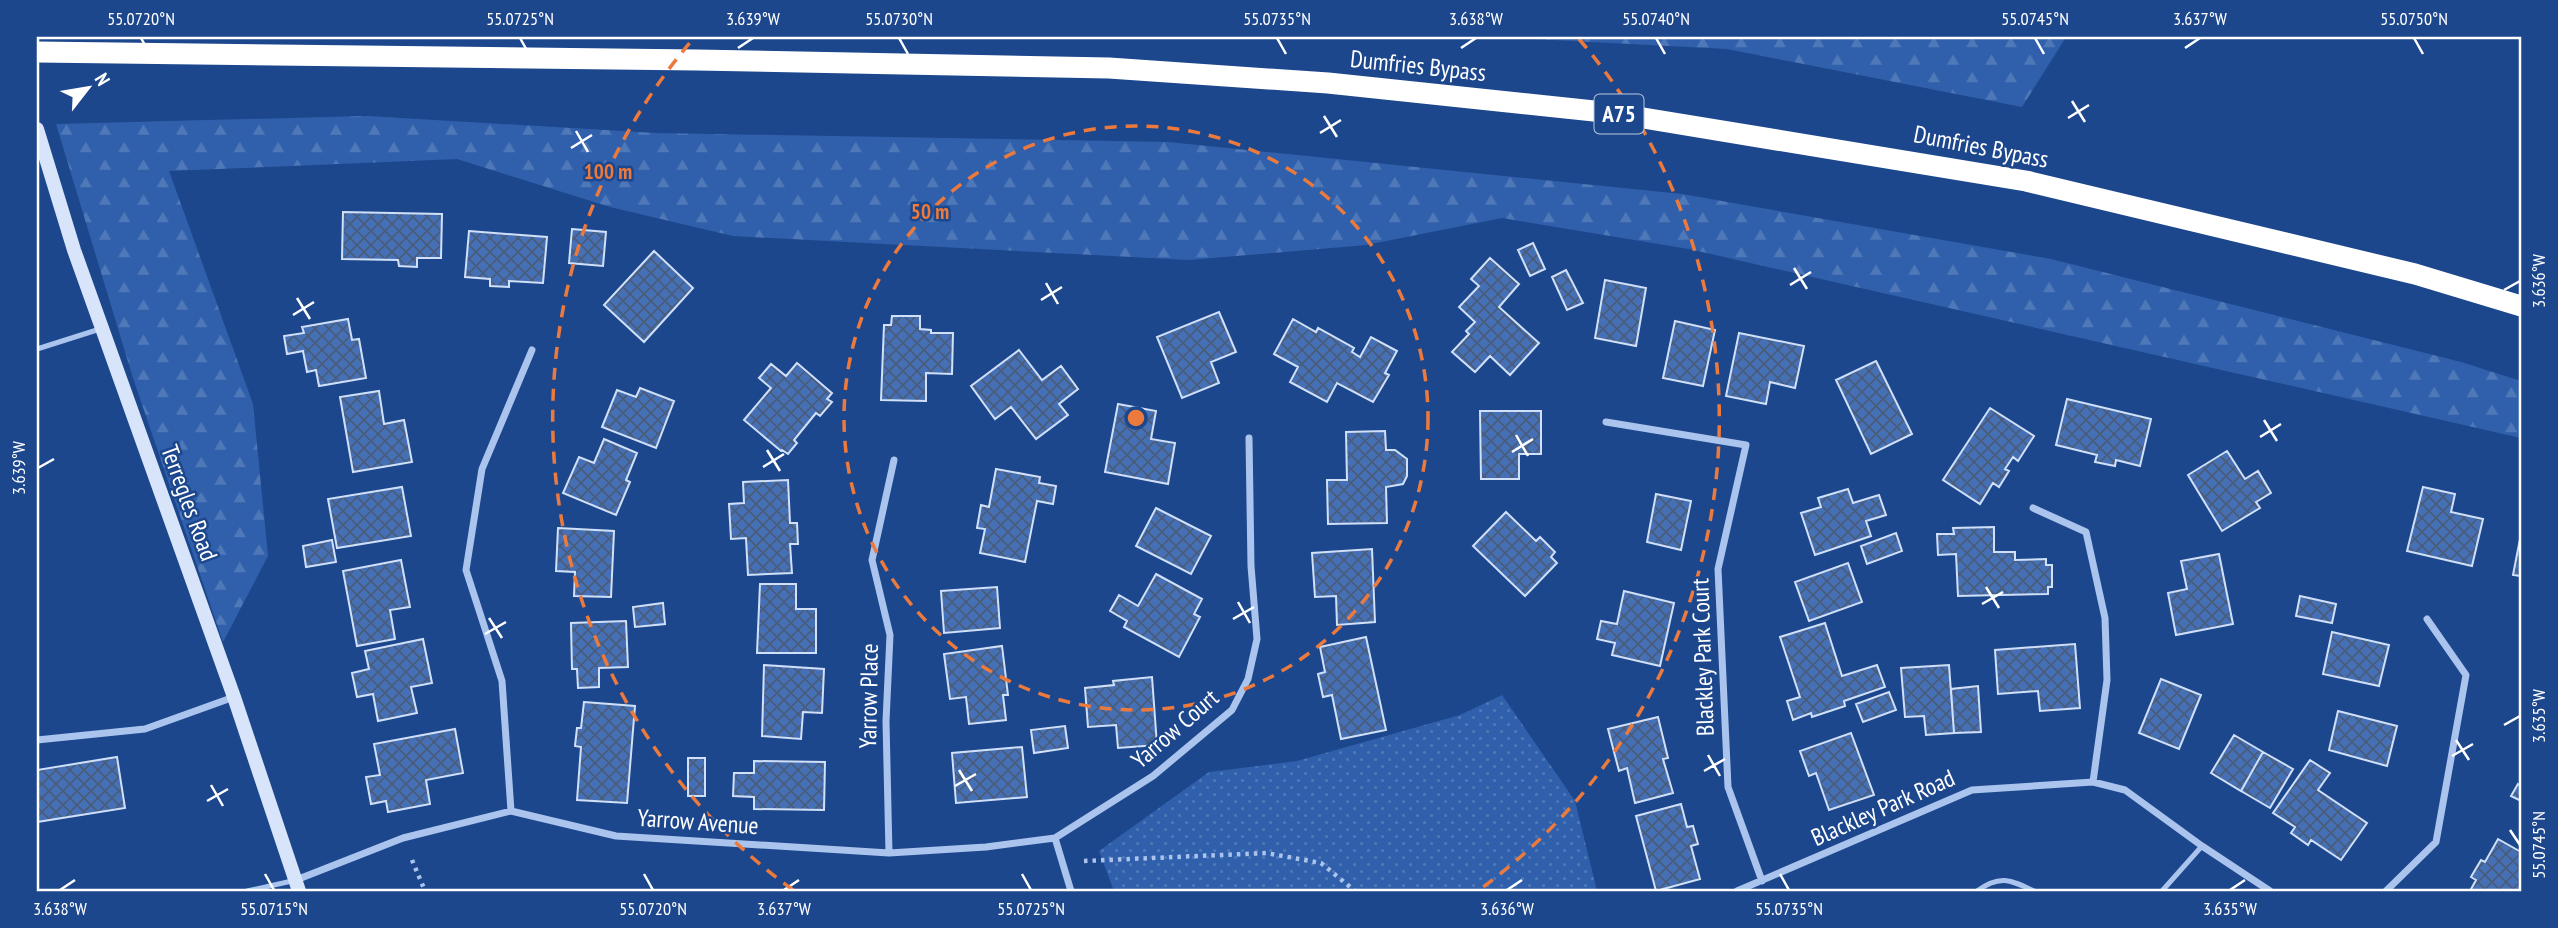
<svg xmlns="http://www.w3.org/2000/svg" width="2558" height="928" font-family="'PT Sans Narrow',sans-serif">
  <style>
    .grass { fill: url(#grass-dots) }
    .forest { fill: url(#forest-firs) }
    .building { fill: url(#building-cross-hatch); stroke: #d0e0f9; stroke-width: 2 }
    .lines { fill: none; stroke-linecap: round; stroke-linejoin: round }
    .path { stroke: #aac4ed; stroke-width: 4.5; stroke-dasharray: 3.5 5; stroke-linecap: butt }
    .lane { stroke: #aac4ed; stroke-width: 5 }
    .street { stroke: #aac4ed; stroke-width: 7 }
    .secondary { stroke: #d7e4f9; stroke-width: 14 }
    .highway { stroke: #fff; stroke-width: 21 }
    .ticks { fill: none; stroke: #fff; stroke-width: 2.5 }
    .ring { fill: none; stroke: #ed7a3d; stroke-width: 3.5; stroke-dasharray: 12 9 }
    .labels { text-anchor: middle; stroke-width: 5; stroke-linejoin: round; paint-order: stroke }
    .shield { fill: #1d478d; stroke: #bbc8dd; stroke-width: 2 }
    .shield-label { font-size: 23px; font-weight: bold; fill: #fff }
    .street-label { font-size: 24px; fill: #fff; stroke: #1d478d }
    .centre { fill: #ed7a3d; stroke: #1d478d; stroke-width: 3.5 }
    .ring-label { font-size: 21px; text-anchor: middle; font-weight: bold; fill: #ed7a3d; stroke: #1d478d; stroke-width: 5; stroke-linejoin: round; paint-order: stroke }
    .neatline { fill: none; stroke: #fff; stroke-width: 2.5 }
    .ticks-label { font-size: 18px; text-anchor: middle; fill: #fff }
  </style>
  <defs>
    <pattern id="grass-dots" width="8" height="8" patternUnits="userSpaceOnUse" patternTransform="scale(1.75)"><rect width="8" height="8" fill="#3060ab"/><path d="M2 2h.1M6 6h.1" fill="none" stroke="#4f78b8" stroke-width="1.8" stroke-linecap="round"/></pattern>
    <pattern id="forest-firs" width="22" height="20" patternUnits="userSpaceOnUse" patternTransform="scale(1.75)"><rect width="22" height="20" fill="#3060ab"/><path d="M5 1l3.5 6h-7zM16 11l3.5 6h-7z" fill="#4f78b8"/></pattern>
    <pattern id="building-cross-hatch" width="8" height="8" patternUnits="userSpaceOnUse" patternTransform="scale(1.75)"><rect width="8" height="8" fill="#4570b5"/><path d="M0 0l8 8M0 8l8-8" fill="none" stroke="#495c7b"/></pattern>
  </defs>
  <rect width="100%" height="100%" fill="#1d478d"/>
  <path class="grass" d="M1502 695 1575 801 1597 891H1114L1099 851 1209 772 1297 761 1460 715Z"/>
  <path class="forest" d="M1494 37H2066L2022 107 1727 49Z
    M367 116 656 133 1168 142 1682 194 2051 259 2461 362 2521 381V438L1689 249 1502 218 1366 245 1189 260 733 236 610 207 457 159 169 171 253 404 268 556 223 642 133 378 56 124Z"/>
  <path class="building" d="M343 212 442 214 441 258H417V267L399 266 398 260 342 259Z
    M572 229 606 232 603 266 569 263Z
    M469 231 547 237 543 283 509 281V287L490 286V279L465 277Z
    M1533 243 1545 269 1530 276 1518 250Z
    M654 251 693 288 644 342 604 305Z
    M1490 258 1519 284 1499 307 1539 343 1510 375 1490 356 1475 372 1452 352 1469 334 1466 331 1475 322 1459 307 1479 286 1471 279Z
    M1566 270 1583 303 1567 310 1552 277Z
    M1605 280 1646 288 1636 346 1595 338Z
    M1219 312 1236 352 1211 362 1219 383 1182 398 1157 337Z
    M892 316H920V329L931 330V333H953L952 374 926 373V401L881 400 884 325H891Z
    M348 319 352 340 359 339 366 378 319 386 316 370 307 372 303 351 287 354 284 336 304 333 302 327Z
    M1293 319 1316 332 1318 328 1354 348 1352 352 1360 357 1371 337 1397 351 1385 373 1389 375 1373 402 1337 383 1327 402 1290 382 1298 367 1274 354Z
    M1675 321 1715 330 1703 386 1663 378Z
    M1739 333 1804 346 1795 388 1770 382 1766 404 1726 396Z
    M1019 350 1042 380 1061 366 1078 389 1059 404 1068 415 1036 439 1011 407 995 419 971 386Z
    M1876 361 1912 434 1871 454 1836 380Z
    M797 363 832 393 827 399 832 402 820 416 816 413 794 440 797 443 788 454 782 450 781 451 744 420 771 388 759 378 771 364 786 376Z
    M640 388 674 401 656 448 602 427 617 390 636 397Z
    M379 391 384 424 404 420 412 462 353 472 340 397Z
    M2067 399 2151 419 2140 466 2116 460 2115 466 2095 462 2097 455 2056 445Z
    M1118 404 1156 411 1151 439 1175 443 1168 484 1105 472Z
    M1990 408 2034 436 2018 461 2013 457 2005 469 2009 471 1999 487 1993 483 1980 504 1943 480Z
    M1480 411H1541V454H1519V479H1481Z
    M1385 431 1386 450H1395L1407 459V476L1403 484 1386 487 1387 523 1328 524 1327 480H1347L1346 432Z
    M604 439 637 453 626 480 630 482 616 515 563 493 579 457 594 463Z
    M2227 451 2245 479 2258 471 2271 493 2256 502 2260 508 2222 531 2188 475Z
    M996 469 1040 477 1039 483 1056 486 1053 504 1037 501 1025 562 980 553 985 529 977 528 981 505 989 507Z
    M788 480 790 523H797L798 544H790L792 573 748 575 746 538 731 539 729 504 744 503 743 482Z
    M402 487 411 536 337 548 328 499Z
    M2423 487 2455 494 2451 512 2483 519 2472 566 2407 551Z
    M1848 489 1853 503 1879 495 1886 515 1866 521 1871 536 1815 555 1801 513 1821 507 1818 498Z
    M1656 494 1691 501 1681 550 1647 542Z
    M1156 508 1211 536 1191 574 1136 546Z
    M1506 512 1536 541 1540 537 1555 552 1551 557 1557 563 1525 596 1473 546Z
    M1994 527V552H2015V560L2046 559V565H2052V587H2048V594L1958 596 1956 554 1938 555 1937 534H1954L1953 528Z
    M558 528 614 531 611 597 574 596 575 572 556 571Z
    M1896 533 1902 551 1867 564 1861 546Z
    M2521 534V576L2513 575Z
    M332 540 336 562 306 567 303 546Z
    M1372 549 1375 622 1337 625 1336 596 1315 597 1312 553Z
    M2219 554 2233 624 2176 635 2168 593 2187 589 2181 561Z
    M401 560 410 607 390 610 395 639 357 646 343 571Z
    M1848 563 1862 602 1809 621 1795 582Z
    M1156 574 1202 599 1194 614 1200 617 1179 657 1124 627 1127 621 1110 611 1119 595 1138 606Z
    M760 584H796V609H816V653H757Z
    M997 587 1000 628 944 633 941 591Z
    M1624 591 1674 603 1660 666 1612 655 1615 643 1597 639 1601 621 1617 624Z
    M2300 596 2336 604 2332 623 2296 616Z
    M663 603 665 624 635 627 633 607Z
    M626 621 628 667 599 668V687L578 688 577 669H572L571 623Z
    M1825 623 1842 676 1877 665 1885 687 1844 701 1845 706 1812 717 1811 713 1793 720 1787 701 1800 697 1780 637Z
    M2332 632 2389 645 2379 686 2323 674Z
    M1366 637 1386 730 1341 739 1332 695 1323 697 1318 674 1325 672 1320 647Z
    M423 639 432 683 411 687 417 713 378 721 373 694 357 697 352 673 369 669 365 651Z
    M2075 644 2080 708 2040 711 2038 691 1998 694 1995 650Z
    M1002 646 1008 695H1003L1006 720 969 724 966 697 950 699 944 654Z
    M764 665 824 669 822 713 803 712 801 739 762 736Z
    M1949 665 1954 733 1926 735 1924 716 1905 717 1901 668Z
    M1152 677 1157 745 1118 748 1116 725 1088 727 1085 688 1114 685 1113 681Z
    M2161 679 2201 695 2179 749 2139 733Z
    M1978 686 1981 732 1954 733 1951 689Z
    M1889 692 1896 710 1863 722 1856 704Z
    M584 702 635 706 627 803 577 800 581 747 575 746 577 728H581Z
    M2338 711 2397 726 2387 766 2329 750Z
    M1658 717 1668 758 1663 759 1673 793 1635 803 1627 768 1619 771 1608 729Z
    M1065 726 1068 748 1034 753 1031 730Z
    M455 729 463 773 426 780 430 804 388 812 386 801 371 804 366 777 380 775 374 744Z
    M1851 733 1874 795 1829 810 1816 773 1809 776 1800 751Z
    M2234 735 2263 752 2241 791 2211 773Z
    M1022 747 1027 797 956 803 952 753Z
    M2263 752 2293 769 2270 808 2241 791Z
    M117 757 125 808 37 822V770Z
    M688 758H705V796H688Z
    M2310 760 2330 773 2318 790 2367 823 2341 860 2311 840 2308 845 2291 833 2295 827 2273 813Z
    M754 761 825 762 824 810 754 809V797L733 796 734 773H754Z
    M2518 784 2521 786V801L2511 796Z
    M1681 804 1687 827 1693 826 1698 844 1691 846 1700 879 1656 891 1636 816Z
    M2498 839 2521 852V888L2520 891H2470L2476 880 2471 877 2481 860 2485 862Z"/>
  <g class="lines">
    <path class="path" d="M412 860 425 891
      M1084 861 1266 853 1321 863 1355 891"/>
    <path class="lane" d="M37 349 100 329
      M247 891 292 881
      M1977 891C2000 874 2011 880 2034 891
      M2162 891 2202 846"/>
    <path class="street" d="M1606 422 1746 445 1718 569 1728 787 1762 881
      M2033 508 2086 532 2105 618 2107 680 2093 782
      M37 740 145 729 234 697
      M511 811 502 681 466 570 482 469 532 350
      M1055 838 1153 776 1232 710 1248 679 1257 639 1251 566 1249 438
      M889 853 886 721 890 635 872 560 894 460
      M296 880 403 838 511 811 616 836 889 853 986 847 1055 838 1071 891
      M1737 891 1972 790 2093 782 2125 790 2202 846 2270 891
      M2386 891 2436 842 2466 675 2427 619"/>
    <path class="secondary" d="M37 129 74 250 234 697 299 891"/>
    <path class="highway" d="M37 52 697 60 1109 68 1328 83 1613 113 2026 181 2415 274 2521 306"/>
  </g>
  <path class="ticks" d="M141 38 150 54M520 38 529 54M899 38 908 54M1277 38 1286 54M1656 38 1665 54M2035 38 2044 54M2414 38 2423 54M738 48 753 38M1461 48 1476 38M2185 48 2200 38M2072 101 2085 122M1324 116 1337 137M2068 118 2089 105M576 131 588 152M1320 133 1341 120M571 148 592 135M1794 268 1807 289M1046 283 1058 304M1790 285 1811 272M2504 290 2520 281M297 298 310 319M1041 300 1062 287M293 315 314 302M2264 420 2277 441M1516 435 1528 456M2260 437 2281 424M767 450 780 471M1512 452 1533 439M763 467 784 454M38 468 54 459M1986 587 1999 608M1238 602 1250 623M1982 604 2003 592M489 618 502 638M1233 619 1254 607M485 634 506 622M2504 725 2520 716M2456 740 2469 760M1708 755 1720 776M2452 756 2473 744M959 770 972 791M1704 771 1725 759M211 785 223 806M955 786 976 774M207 801 228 789M2510 830 2520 845M265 874 274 890M644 874 653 890M1022 874 1031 890M1780 874 1789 890M60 890 75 880M784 890 799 880M1507 890 1522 880M2230 890 2245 880"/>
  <g class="ring">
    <circle cx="1136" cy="418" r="292"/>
    <path d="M793 890A583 583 0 0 1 693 39M1579 39A583 583 0 0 1 1479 890"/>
  </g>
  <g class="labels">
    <rect class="shield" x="1594.5" y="94.5" width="49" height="39" rx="5"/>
    <g class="shield-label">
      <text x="1619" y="122">A75</text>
    </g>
    <g class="street-label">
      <text transform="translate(1418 66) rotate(6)" y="8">Dumfries Bypass</text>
      <text transform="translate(1981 147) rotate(11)" y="8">Dumfries Bypass</text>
      <text transform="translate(189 503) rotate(70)" y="8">Terregles Road</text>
      <text transform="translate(1703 657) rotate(-92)" y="8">Blackley Park Court</text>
      <text transform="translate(869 696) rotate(-89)" y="8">Yarrow Place</text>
      <text transform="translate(1175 729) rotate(-41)" y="8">Yarrow Court</text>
      <text transform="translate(1883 808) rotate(-24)" y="8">Blackley Park Road</text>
      <text transform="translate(698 822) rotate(4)" y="8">Yarrow Avenue</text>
    </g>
  </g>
  <circle cx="1136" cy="418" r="10" class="centre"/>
  <g class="ring-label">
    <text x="608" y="179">100 m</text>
    <text x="930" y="219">50 m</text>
  </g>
  <rect width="2558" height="928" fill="none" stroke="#1d478d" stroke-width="77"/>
  <g transform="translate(88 88) rotate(59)" stroke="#1d478d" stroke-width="5" paint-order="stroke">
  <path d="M0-5L12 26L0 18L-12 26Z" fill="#ffffff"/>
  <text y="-10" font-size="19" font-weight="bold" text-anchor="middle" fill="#ffffff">N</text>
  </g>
  <rect x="38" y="38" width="2482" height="852" class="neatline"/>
  <g class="ticks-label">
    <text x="141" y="25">55.0720°N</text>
    <text x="520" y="25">55.0725°N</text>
    <text x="753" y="25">3.639°W</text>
    <text x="899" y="25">55.0730°N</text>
    <text x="1277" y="25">55.0735°N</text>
    <text x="1476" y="25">3.638°W</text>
    <text x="1656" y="25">55.0740°N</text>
    <text x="2035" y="25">55.0745°N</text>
    <text x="2200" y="25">3.637°W</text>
    <text x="2414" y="25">55.0750°N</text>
    <text transform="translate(2539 281) rotate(-90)" y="6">3.636°W</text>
    <text transform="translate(19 468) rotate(-90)" y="6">3.639°W</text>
    <text transform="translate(2539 716) rotate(-90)" y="6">3.635°W</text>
    <text transform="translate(2539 845) rotate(-90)" y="6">55.0745°N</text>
    <text x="60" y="915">3.638°W</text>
    <text x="274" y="915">55.0715°N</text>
    <text x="653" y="915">55.0720°N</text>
    <text x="784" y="915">3.637°W</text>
    <text x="1031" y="915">55.0725°N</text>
    <text x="1507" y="915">3.636°W</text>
    <text x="1789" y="915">55.0735°N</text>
    <text x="2230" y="915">3.635°W</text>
  </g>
</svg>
